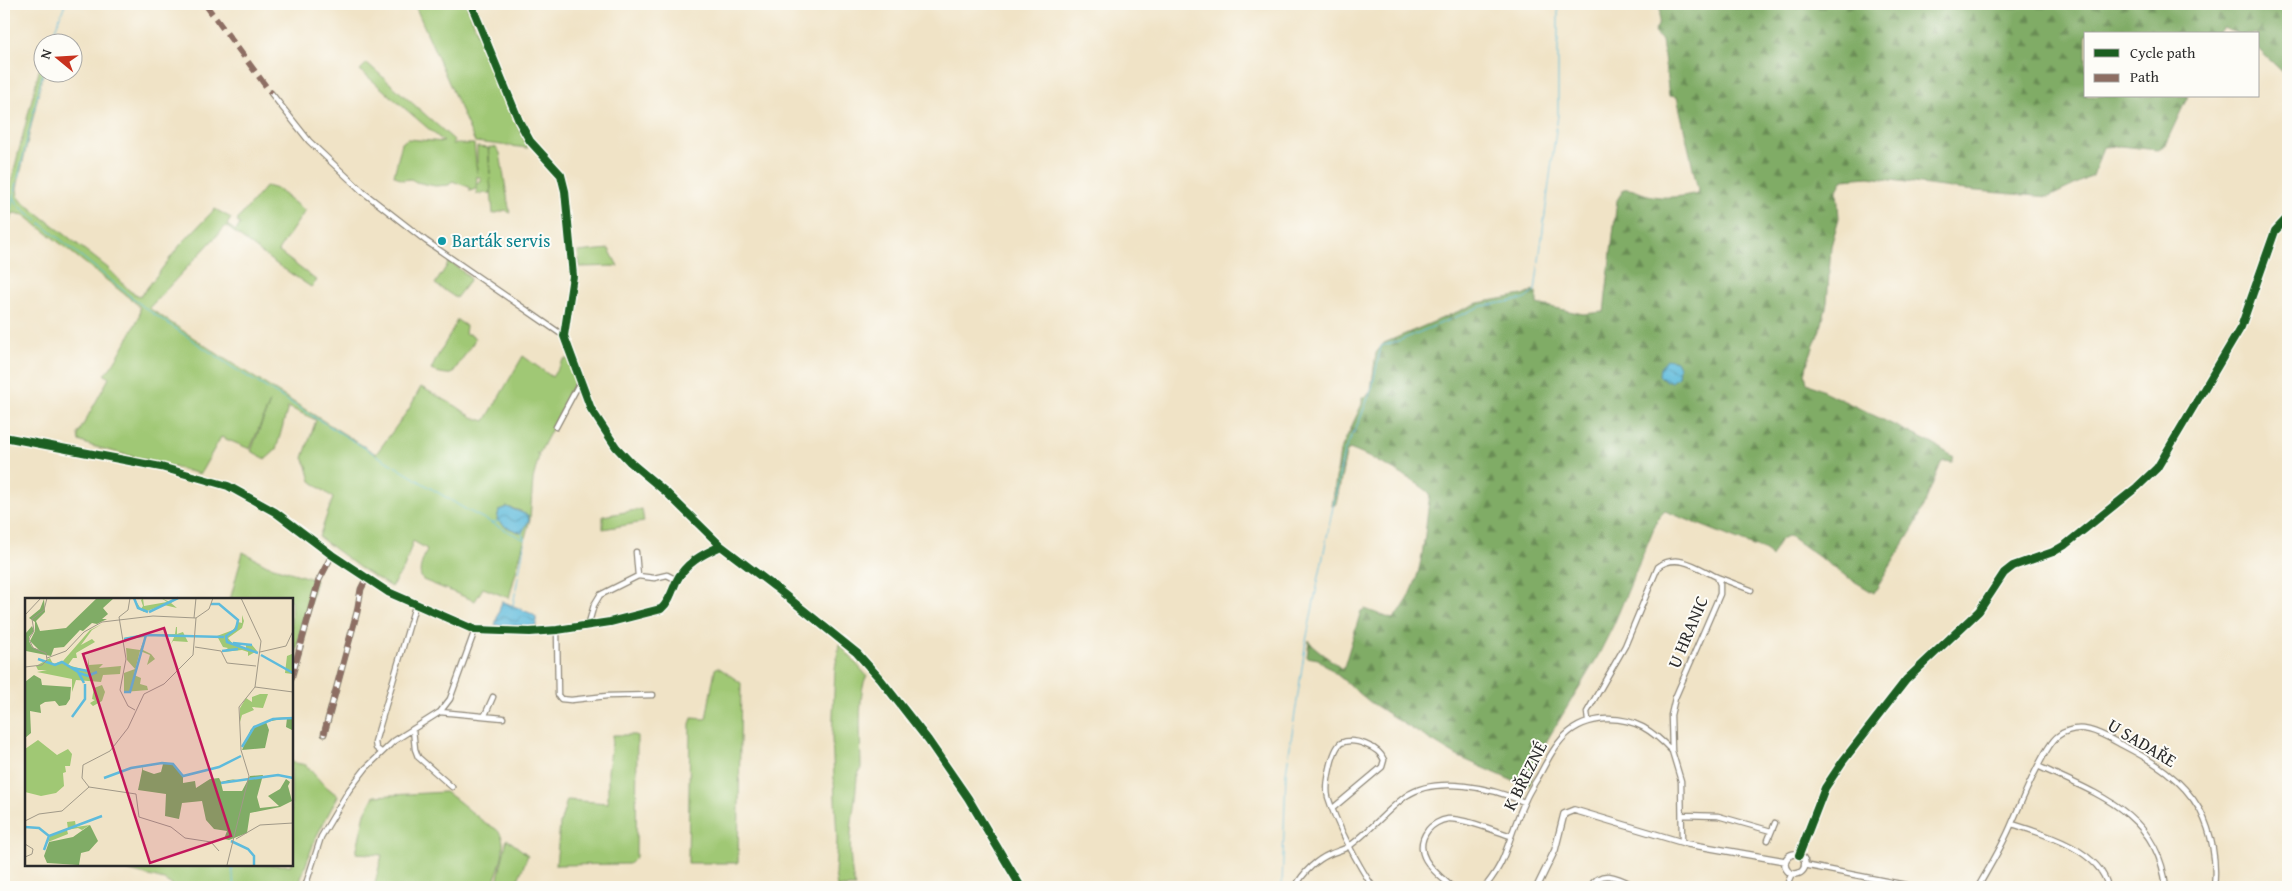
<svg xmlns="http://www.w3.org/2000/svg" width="2292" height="891" font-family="'Gentium Book Plus',serif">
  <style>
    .green { fill: #a0c874; stroke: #667a50; fill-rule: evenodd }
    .forest { fill: url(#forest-firs); stroke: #566c48 }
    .water { fill: url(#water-waves); stroke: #447384 }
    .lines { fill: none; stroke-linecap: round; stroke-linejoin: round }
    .stream { stroke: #5ebbdc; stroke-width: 1 }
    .minor-casing { stroke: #8e8778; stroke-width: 7 }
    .tertiary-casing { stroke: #8e8778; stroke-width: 8 }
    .minor { stroke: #fff; stroke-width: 4.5 }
    .tertiary { stroke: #fff; stroke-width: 5.5 }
    .quiet { stroke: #8d6e63; stroke-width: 6; stroke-dasharray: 12 6; stroke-linecap: butt }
    .cycleway-casing { stroke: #fdfcf7; stroke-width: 11 }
    .cycleway { stroke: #1b5e20; stroke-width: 8 }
    .culture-dot { fill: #0f9aa8; stroke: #fdfcf7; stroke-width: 2 }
    .labels { text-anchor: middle; stroke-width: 4; stroke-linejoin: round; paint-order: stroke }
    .culture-label { font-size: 18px; fill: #0d838f; stroke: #fdfcf7; text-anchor: start }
    .street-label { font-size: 18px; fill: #2b2b2b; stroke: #fdfcf7 }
    .inset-river { fill: none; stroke: #5ebbdc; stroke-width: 2.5 }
    .inset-road { fill: none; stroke: #a19988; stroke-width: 1 }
    .view { fill: #c2185b; fill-opacity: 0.15; stroke: #c2185b; stroke-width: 2.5 }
    .inset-edge { fill: none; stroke: #2b2b2b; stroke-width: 2.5 }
  </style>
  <defs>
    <pattern id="forest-firs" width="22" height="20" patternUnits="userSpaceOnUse" patternTransform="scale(1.25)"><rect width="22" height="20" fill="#80ac66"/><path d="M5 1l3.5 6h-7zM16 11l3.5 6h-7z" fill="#698c54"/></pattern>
    <pattern id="water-waves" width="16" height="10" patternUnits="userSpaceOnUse" patternTransform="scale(1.25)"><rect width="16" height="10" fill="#5ebbdc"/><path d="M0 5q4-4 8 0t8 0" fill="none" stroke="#4e98b3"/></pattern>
  </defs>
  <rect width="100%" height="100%" fill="#fdfcf7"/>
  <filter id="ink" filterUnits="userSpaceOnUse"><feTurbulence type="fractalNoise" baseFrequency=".02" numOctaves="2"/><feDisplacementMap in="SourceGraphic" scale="10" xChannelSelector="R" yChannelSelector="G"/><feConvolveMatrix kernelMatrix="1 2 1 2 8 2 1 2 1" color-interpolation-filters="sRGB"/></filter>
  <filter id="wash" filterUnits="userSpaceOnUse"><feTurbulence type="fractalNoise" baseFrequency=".0096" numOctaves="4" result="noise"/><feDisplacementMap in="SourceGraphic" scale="20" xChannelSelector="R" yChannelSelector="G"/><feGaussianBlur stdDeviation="1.12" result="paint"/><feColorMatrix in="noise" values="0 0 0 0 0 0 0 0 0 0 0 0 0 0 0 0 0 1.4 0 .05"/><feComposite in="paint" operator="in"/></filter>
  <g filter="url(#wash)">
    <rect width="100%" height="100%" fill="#f0e3c6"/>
    <path class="green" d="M420 4H466L505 98 528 148 475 142 416 8Z
      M42 59 43 73 17 188 18 196 22 201 108 268 130 291 140 297 181 244 215 209 231 218 227 225 236 231 240 224 237 222 238 219 266 186 277 189 305 211 278 251 317 281 311 287 272 261 226 226 149 308 225 359 376 454 409 409 421 387 456 406 472 417 485 421 523 356 552 377 564 359H569L577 380 539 454 536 453 539 456 533 479 530 519 509 598 483 588 475 601 423 580C416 571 424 559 427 549L413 541 404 568 391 587 360 568 319 537 333 498 311 481 307 466 303 458 316 420 288 407 276 450 266 459 251 451 270 402 250 449 221 437 200 474 92 446 79 441 78 434 109 378 104 374C112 371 133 328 139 317L140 308 137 304 24 215 13 213 4 234V210ZM507 507 521 511 522 533 506 527 497 520 499 510Z
      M367 63 454 140 452 144H474L477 173V147L488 148 490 175 489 147 497 148 500 153 510 214 506 210 493 214 490 178 491 193 477 194V184L481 182V178L477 176 476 189 470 191 469 187 452 181 449 185 435 186 416 182 411 179 402 180 394 175 402 143 407 139 444 142 360 70Z
      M609 249 618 266 580 267 578 252Z
      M450 261 469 277 470 280 456 298 435 284Z
      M457 320 466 326 465 334H469L475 338 473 343 452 374C448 375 434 372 431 370 438 352 450 338 457 320Z
      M642 509 644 522 603 529V516Z
      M243 552 267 565 316 580 291 671V600H230Z
      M839 644 867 676C857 689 861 749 861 768L857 777C854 818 845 846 855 887H837L835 873 837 840 832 738 835 669Z
      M718 667 741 683 738 863H688L690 724 692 718 706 719 715 669Z
      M613 735H636L637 736 636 857 629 864 556 865 560 824 567 800 608 803V771Z
      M291 762 306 765 322 783 338 796 315 839 298 887H175L164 880 108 865H291Z
      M445 792C458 799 467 809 479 818 484 823 490 825 496 829 512 841 497 872 492 887H374L382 855 356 853 365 813 374 796Z
      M507 839 528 855 516 885 519 887H496Z"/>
    <path class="forest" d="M1661 4H2288V77L2258 49V34H2240L2223 28 2217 34H2086V96H2188L2165 145 2157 150 2121 146 2103 147 2093 176 2049 197 1965 190 1869 177 1843 179 1837 190 1839 218 1831 246 1827 303 1822 324 1808 361 1805 374 1807 383 1933 444 1954 457 1952 462 1944 461 1941 463 1917 522 1874 593 1847 577 1791 537 1787 536 1781 539 1771 557 1766 551 1665 511 1658 518 1614 624 1598 656 1537 757 1530 785 1520 784 1457 756 1404 724 1370 702 1318 659 1307 657 1309 640 1312 645 1343 670 1361 611 1365 609 1392 619C1424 593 1424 532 1430 494 1420 482 1365 454 1349 449L1346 454 1336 504 1332 506 1340 451 1362 404V397L1367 396 1371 391 1376 353 1384 343 1478 303 1528 294 1532 290 1537 293V304L1583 314 1604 312 1617 200 1624 189C1633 188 1639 193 1648 195 1664 199 1681 197 1697 193L1698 190 1677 97 1669 96 1662 40 1654 33 1659 23Z"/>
    <path class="water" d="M1667 359 1676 361 1679 367 1678 377 1672 382 1665 381 1659 375 1660 368Z
      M507 507 528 515 529 520 522 533 506 527 497 520 499 510Z
      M502 601 532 614 536 617V626L495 625Z"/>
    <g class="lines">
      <path class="stream" d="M50 42 65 4
        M43 72 14 196 18 205 145 308 232 367 465 509 525 540 513 605
        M4 237 13 198
        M491 523 499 521
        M521 532 525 540
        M232 865 234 887
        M1282 887 1286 773 1306 641 1344 452 1360 419 1372 388 1381 346 1401 340 1482 306 1525 299 1535 291 1558 115V4"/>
    </g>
  </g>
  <g filter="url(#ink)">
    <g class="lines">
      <defs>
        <path id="minor" d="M271 93 309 141 363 192 426 241 564 336
          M556 427 580 382
          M636 552 638 576
          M1717 577 1751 590
          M588 626 594 605 600 595 638 576 654 578 667 575 677 580
          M557 630 558 695 561 699 571 700 607 696 653 695
          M291 679 319 580 332 555
          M440 712 503 718
          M485 715 493 697
          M1588 721 1587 712 1625 646 1658 567C1677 552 1698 568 1717 577L1720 584V594L1675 698 1671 715 1672 751 1681 781 1682 841
          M413 729 415 749 418 757 452 787
          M324 734 357 612 361 589 366 579
          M381 752 376 748 375 742 415 606
          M2040 767C2098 794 2158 814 2166 887
          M1333 808 1382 767 1384 760C1379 747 1354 737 1341 743 1332 750 1325 786 1328 797 1336 823 1358 865 1373 887
          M1683 815 1718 816 1771 831
          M2012 824C2044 834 2100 850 2108 887
          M1768 840 1775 823
          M1804 865 1916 887
          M305 887 321 837 349 790 366 768 394 741 440 712 450 699 475 630
          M1295 887C1304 872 1314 861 1330 854 1337 851 1346 849 1351 845 1371 830 1386 811 1406 796 1436 775 1492 788 1524 802
          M1452 887C1436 873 1410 854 1428 830 1432 825 1440 820 1448 819 1464 818 1495 831 1511 836
          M1485 887C1492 878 1499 869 1503 858 1511 839 1516 819 1525 801 1529 791 1535 783 1540 774 1556 744 1568 721 1606 719 1635 718 1653 731 1672 751
          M1590 887C1602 867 1621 879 1637 887
          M1786 887 1792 873
          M1978 887C1990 866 2003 845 2012 823 2020 805 2044 746 2058 736 2080 720 2102 734 2122 745 2153 761 2182 778 2200 810 2212 833 2217 861 2214 887"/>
        <path id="tertiary" d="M471 4 519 121 530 141 561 175 565 191 573 276 564 336 591 409 616 447 630 462 667 493 721 546 775 587 857 653 881 680 928 740 968 798 1021 887
          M4 437 161 467 228 486 275 512 332 555 388 592 475 630 530 632 557 630 610 622 661 609C669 602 672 592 676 582 685 563 703 554 721 546
          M1785 864a10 10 0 1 1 20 0a10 10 0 1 1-20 0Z
          M1799 855 1825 788 1843 761 1906 680 1979 611 2004 573 2013 566 2053 552 2065 545 2137 487 2157 468 2241 327 2275 231 2288 217
          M1537 887 1555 850 1564 814 1574 810 1688 844 1785 861"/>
      </defs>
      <use href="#minor" class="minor-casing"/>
      <use href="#tertiary" class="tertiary-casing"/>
      <use href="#minor" class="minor"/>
      <use href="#tertiary" class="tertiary"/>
      <path class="quiet" d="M205 4 271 93
        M291 679 319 580 332 555
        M324 734 357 612 361 589 366 579"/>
      <defs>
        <path id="cycleway" d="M471 4 519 121 530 141 561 175 565 191 573 276 564 336 591 409 616 447 630 462 667 493 721 546 775 587 857 653 881 680 928 740 968 798 1021 887
          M4 437 161 467 228 486 275 512 332 555 388 592 475 630 530 632 557 630 610 622 661 609C669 602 672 592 676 582 685 563 703 554 721 546
          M1799 855 1825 788 1843 761 1906 680 1979 611 2004 573 2013 566 2053 552 2065 545 2137 487 2157 468 2241 327 2275 231 2288 217"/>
      </defs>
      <use href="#cycleway" class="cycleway-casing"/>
      <use href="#cycleway" class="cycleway"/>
    </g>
  </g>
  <circle class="culture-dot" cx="442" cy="241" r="5"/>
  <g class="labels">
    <g class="culture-label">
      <text x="452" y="247">Barták servis</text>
    </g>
    <g class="street-label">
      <text transform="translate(1688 632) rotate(-67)" y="6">U HRANIC</text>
      <text transform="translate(2142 743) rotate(31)" y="6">U SADAŘE</text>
      <text transform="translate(1525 776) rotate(-63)" y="6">K BŘEZNÉ</text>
    </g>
  </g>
  <g transform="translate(25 598)">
    <rect width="268" height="268" fill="#f0e3c6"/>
    <path d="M109 0 116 11 118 8 116 2 118 0 119 8 142 4 136 0 145 4 153 0 146 5 152 10 139 7 119 14 112 9ZM217 17 219 23 217 30 203 40 208 46H215L216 50H221V46L227 47 232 53 223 58V54L217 52 198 54 203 50 198 49 192 38 208 32 213 24 217 25ZM77 26 67 32 56 47 67 41 70 44 51 55 52 60H48L43 67 63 73V60L64 67 78 66 74 70 96 68 95 76 78 77 76 84 51 82 47 94V81L12 74 22 72H13L11 68 25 60 28 66 38 63 65 32ZM151 29H152V36L158 34 163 44 148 43 146 46 150 37H122L116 51 126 56 130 61 122 67 125 57 115 53 109 77 116 80 115 86 122 88 123 92 99 94V75L110 71 102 62 101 50 115 52 120 39 99 41 101 46 99 40 116 37 150 36ZM267 56V76L260 75 262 58ZM77 87 80 94 77 103 68 108 65 105 70 102 67 101 69 90ZM235 96H243L238 110 227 109 229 112 217 117 215 124V110L221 100 227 104V99ZM13 142 32 157 43 151 47 156 45 168H40L41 174 38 175 39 188 31 195 16 198 0 194V151ZM50 223 51 229 65 227 57 232 53 230 42 232 43 236 23 244 25 238 43 231 42 224Z" fill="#a0c874"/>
    <path d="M72 0H89L78 10 83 16 77 21H82L72 26 67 25 58 33 55 32 39 49 29 50 26 58 1 53 0 36 7 28 9 33 4 39V43L7 49 14 52 5 43 10 33V24L4 20 15 11 19 1 20 14 11 23 15 33 41 30ZM9 77 16 81 17 87 46 89 45 101 41 107 34 108 30 103 20 104 15 107 16 115 5 113 6 135 0 140V84ZM267 119V132L261 129 262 120 241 124 244 132 240 150 217 152 226 131 250 120ZM137 165 148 166 158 178V185L170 183 171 190 185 181 194 180 196 184 204 182 212 181 196 185 198 193H217L225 178 238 177 232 199 235 210 254 208 243 198 255 191 261 181 265 184 263 188 267 203 255 209 225 215 222 235 204 242 199 241 202 233 189 231 181 222 177 203 157 205 154 221 140 218 141 196 113 192 118 168V172L129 176 136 174 138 166H132ZM65 227 73 243 64 253 56 255 54 267 22 265 19 258 24 244 48 239Z" fill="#80ac66"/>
    <path class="inset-river" d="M109 0 113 10 123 14M186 6H194L213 22 211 31 201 38 202 44 233 55M124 14 153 0M99 41 120 37M208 45 227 47M197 53 213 51M236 57 268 75M13 61 30 67 37 64 53 74 59 85M47 70 63 73M54 75 63 78 72 74M99 94H105L121 37 199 39M47 119 60 101V86M217 149 229 129 248 121 268 120M79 180 106 170 137 165 148 166 158 178 194 169 216 158M196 185 253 177 268 180M0 229 14 230 24 238M206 243 223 251 229 258V267M19 252 24 238 77 218"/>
    <path class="inset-road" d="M105 0 103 12 94 19 101 61 95 92 103 108 110 112M216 0 236 43 230 89 268 94M0 17 16 0M169 20 171 0M170 49 196 53 202 65 231 68M235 54 261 48 268 33M22 60 41 53 59 34 77 24 128 18 171 20 184 11 188 0M0 69 17 67 22 62 21 55 8 50 4 41 9 33 7 21 19 12 22 0M64 189 57 180 58 167 85 153 103 130 119 96 139 86 168 57 171 20M64 189 111 196 114 219 146 229 160 240 186 244 194 253M0 223 14 216 37 213 64 189M211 241 235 227 268 225M0 246 8 251 7 256 0 259M202 267 224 178 216 152 214 109 230 89"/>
    <path class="view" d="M139 30 206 238 125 265 58 56Z"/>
    <rect width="268" height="268" class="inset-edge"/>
  </g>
  <rect width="2292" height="891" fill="none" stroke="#fdfcf7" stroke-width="20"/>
  <rect x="2084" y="32" width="175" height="65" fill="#fdfcf7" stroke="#a9a8a5"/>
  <rect x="2094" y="49" width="25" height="8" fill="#1b5e20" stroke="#a9a8a5"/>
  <text x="2130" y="58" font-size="15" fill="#2b2b2b">Cycle path</text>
  <rect x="2094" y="74" width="25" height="8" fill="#8d6e63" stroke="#a9a8a5"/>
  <text x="2130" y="82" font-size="15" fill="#2b2b2b">Path</text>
  <g transform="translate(58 58) rotate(288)"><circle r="24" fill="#fdfcf7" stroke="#a9a8a5"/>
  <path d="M0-4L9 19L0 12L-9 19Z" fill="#c8321e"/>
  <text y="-8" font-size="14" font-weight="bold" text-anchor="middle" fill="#2b2b2b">N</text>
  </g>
</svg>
